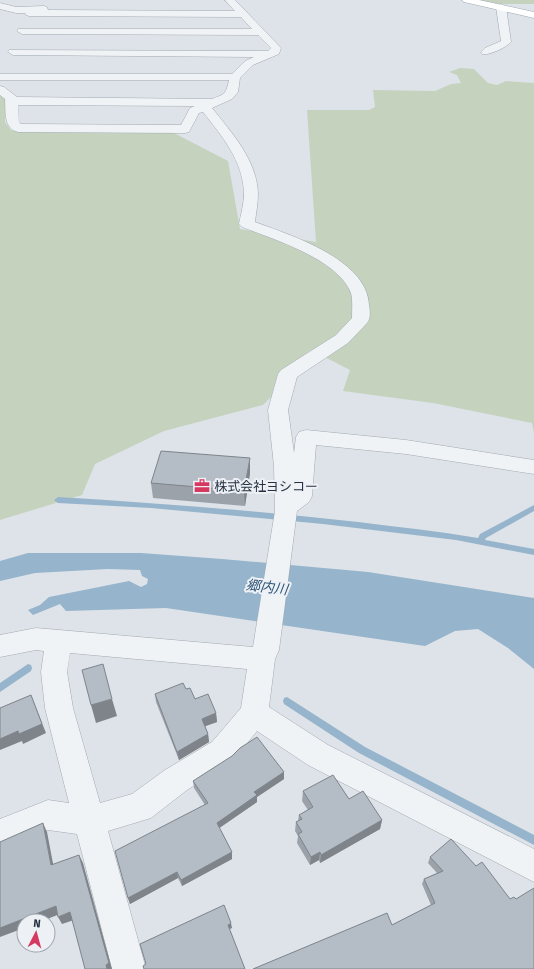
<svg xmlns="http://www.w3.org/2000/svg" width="534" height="969" font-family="'Fira Sans','Noto Sans JP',sans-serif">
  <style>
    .green { fill: #c5d3be }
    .water { fill: #96b4cb }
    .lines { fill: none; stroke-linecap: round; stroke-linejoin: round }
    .stream { fill: #96b4cb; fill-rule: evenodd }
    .minor-casing { stroke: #a2aab2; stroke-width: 1 }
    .primary-casing { stroke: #9ca8b5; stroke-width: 1 }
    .minor { fill: #f0f3f6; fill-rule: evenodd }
    .primary { fill: #fff; fill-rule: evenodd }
    .wall { fill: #9ba2a9 }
    .shaded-wall { fill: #7e848a }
    .building { fill: #b4bcc5; stroke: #7e848a }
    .labels { text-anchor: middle; stroke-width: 4; stroke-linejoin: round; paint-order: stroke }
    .poi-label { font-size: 13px; fill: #263140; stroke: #edf1f6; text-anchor: start }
    .water-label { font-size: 14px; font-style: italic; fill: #2d5476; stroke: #edf1f6 }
  </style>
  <rect width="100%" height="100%" fill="#dde3e8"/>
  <path class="green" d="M480 0H534V4H500Z
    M460 68 474 69 488 83 497 85 506 81 534 83V433L532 423 433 403 343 391 350 370 311 350 278 373 271 397 263 405 164 431 95 464 82 495 0 520V94L6 99 5 122 11 130 23 132H172L228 161 240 229 316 242 307 110H369L375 107 373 90 435 91 451 84 461 83 457 75 449 72Z"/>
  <path class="water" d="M28 553H141L222 559 368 572 534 598V669L508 648 478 629 455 631 425 646 166 608 66 611 60 604 33 615 28 610 40 605 49 597 129 581 141 587 147 584 148 579 142 576 140 570 108 569 35 573 0 581V561Z"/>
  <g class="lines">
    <path class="stream" d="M58 497C158 503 258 511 358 522 398 527 438 531 478 538L480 534 534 505V511L486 538 485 540 534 549V555L456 540 323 524 151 508 58 503 54 500Z
      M28 664 31 665 32 668 31 671 0 692V683Z
      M287 697 365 747 534 835V845L359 753 284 704 283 701 284 698Z"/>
    <defs>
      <path id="minor" d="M225 0H235L281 48 279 54 253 65 240 78 238 92 232 99 212 108C232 133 257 160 258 194 258 203 256 213 255 222 290 235 367 259 369 305 370 311 371 318 367 323L348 343 297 377 288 410 294 453 296 437 299 432 306 430 406 440 534 460V474L406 454 316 445 312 496 309 502 297 511 279 650 275 659 269 707 328 745 534 849V882L308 765 257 731 232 762 187 790 151 818 108 831 146 969H112L77 834 48 830 0 851V819L48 800 69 803 45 708 41 672 44 651 36 650 0 657V635L36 628 253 647 275 511 274 466 268 410 278 374 281 370 336 335 352 318C352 310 353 301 351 293 338 259 273 239 242 227L239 224C241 214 244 203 244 193 243 161 222 136 203 112L199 113 189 132 185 133 18 132C3 128 6 111 5 99L0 95V86L4 87 17 97 212 99C225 94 226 94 229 80H0V74H232L245 61 254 57 13 55 8 52 9 50 268 51 271 48 258 35 22 34 17 31 18 29H252L241 17 29 16 26 15 25 13H16L0 9V3L16 7 44 6 47 7 48 10 235 11ZM18 105 195 106 190 108 181 125 21 124 19 122ZM70 653 247 669 241 708 212 742 165 770 132 794 100 803 73 708 67 672Z
        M501 4 506 7 511 42C507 47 489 56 482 54L481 52 485 48 501 41 496 7Z"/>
      <path id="primary" d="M462 0H479L534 12V18L464 2Z"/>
    </defs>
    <use href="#minor" class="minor-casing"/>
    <use href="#primary" class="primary-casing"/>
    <use href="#minor" class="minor"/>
    <use href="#primary" class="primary"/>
  </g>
  <path class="wall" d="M250 473 245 506 153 498 151 483Z
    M186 689 195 699 216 713 217 722 205 726 208 734 209 742 179 760 156 702 155 694Z
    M284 772V779L257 797V802L219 828 232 852V859L182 886 178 878 130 904 128 898 205 805 194 788 193 781Z
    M303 791 349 799 382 820 380 829 320 863 319 860 310 865 297 843 298 836 295 831 296 822 298 821 299 815 308 810 302 801Z
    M430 857 476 866 510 899H516L534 969 392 925 431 905 422 884 424 879 437 873 428 863Z"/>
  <path class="shaded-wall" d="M250 458V473L245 506 244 491Z
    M31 695 46 733 23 744 22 741 0 750V739Z
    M112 699 117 716 96 723 91 705Z
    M216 713 217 722 203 727 202 719Z
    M208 734 209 742 179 760 177 752Z
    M284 772V779L257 797V802L218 829 217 823 254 792Z
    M382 820 380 829 320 863 321 855Z
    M43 823 47 832 55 874 51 865Z
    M232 852V859L182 886 181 880Z
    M320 852 319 860 310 865 311 857Z
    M79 855 83 863 112 969H107Z
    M177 872 178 878 130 904 128 898Z
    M56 906 60 914 42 921H24V928L0 937V928Z
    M70 912 74 920 62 924 58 917Z
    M231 923 232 928 228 930V925Z"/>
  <path class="building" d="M161 451 250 458 244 491 151 483Z
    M103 664 112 699 91 705 82 670Z
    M183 683 186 689 190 688 195 699 208 694 216 713 202 719 208 734 177 752 155 694Z
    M31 695 42 724 19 734 18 731 0 739V708Z
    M257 737 284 772 254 792 257 795 217 823 232 852 181 880 177 872 128 898 115 851 208 803 193 781 232 756 240 748Z
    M333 775 349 799 363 791 382 820 321 855 320 852 311 857 298 834 302 832 296 822 302 819 299 815 313 807 303 791Z
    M43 823 51 865 79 855 109 963 106 965 107 969H85L70 912 58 917 56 906 0 928V842Z
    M451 839 476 866 482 862 510 899 514 897 516 899 534 888V969H253L387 913 392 925 435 903 424 879 443 871 430 857Z
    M224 905 231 923 228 925 245 969H144L143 966 146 964 140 944Z"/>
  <defs>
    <symbol id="office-bare" viewBox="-9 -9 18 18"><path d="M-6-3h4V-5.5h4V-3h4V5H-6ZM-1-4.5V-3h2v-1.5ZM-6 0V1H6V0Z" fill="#d6395f" stroke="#edf1f6" stroke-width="2.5" paint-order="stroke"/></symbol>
  </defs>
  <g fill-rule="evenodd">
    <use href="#office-bare" x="191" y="475" width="22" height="22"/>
  </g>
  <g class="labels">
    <g class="poi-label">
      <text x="214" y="491">株式会社ヨシコー</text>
    </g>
    <g class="water-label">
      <text transform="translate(267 587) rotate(7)" y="5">郷内川</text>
    </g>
  </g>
  <g transform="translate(36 933) rotate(6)"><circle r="19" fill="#edf1f6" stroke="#9da4ad"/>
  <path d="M0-3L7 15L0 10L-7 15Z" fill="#d6395f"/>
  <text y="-6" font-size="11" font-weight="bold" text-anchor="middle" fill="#263140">N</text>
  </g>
</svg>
